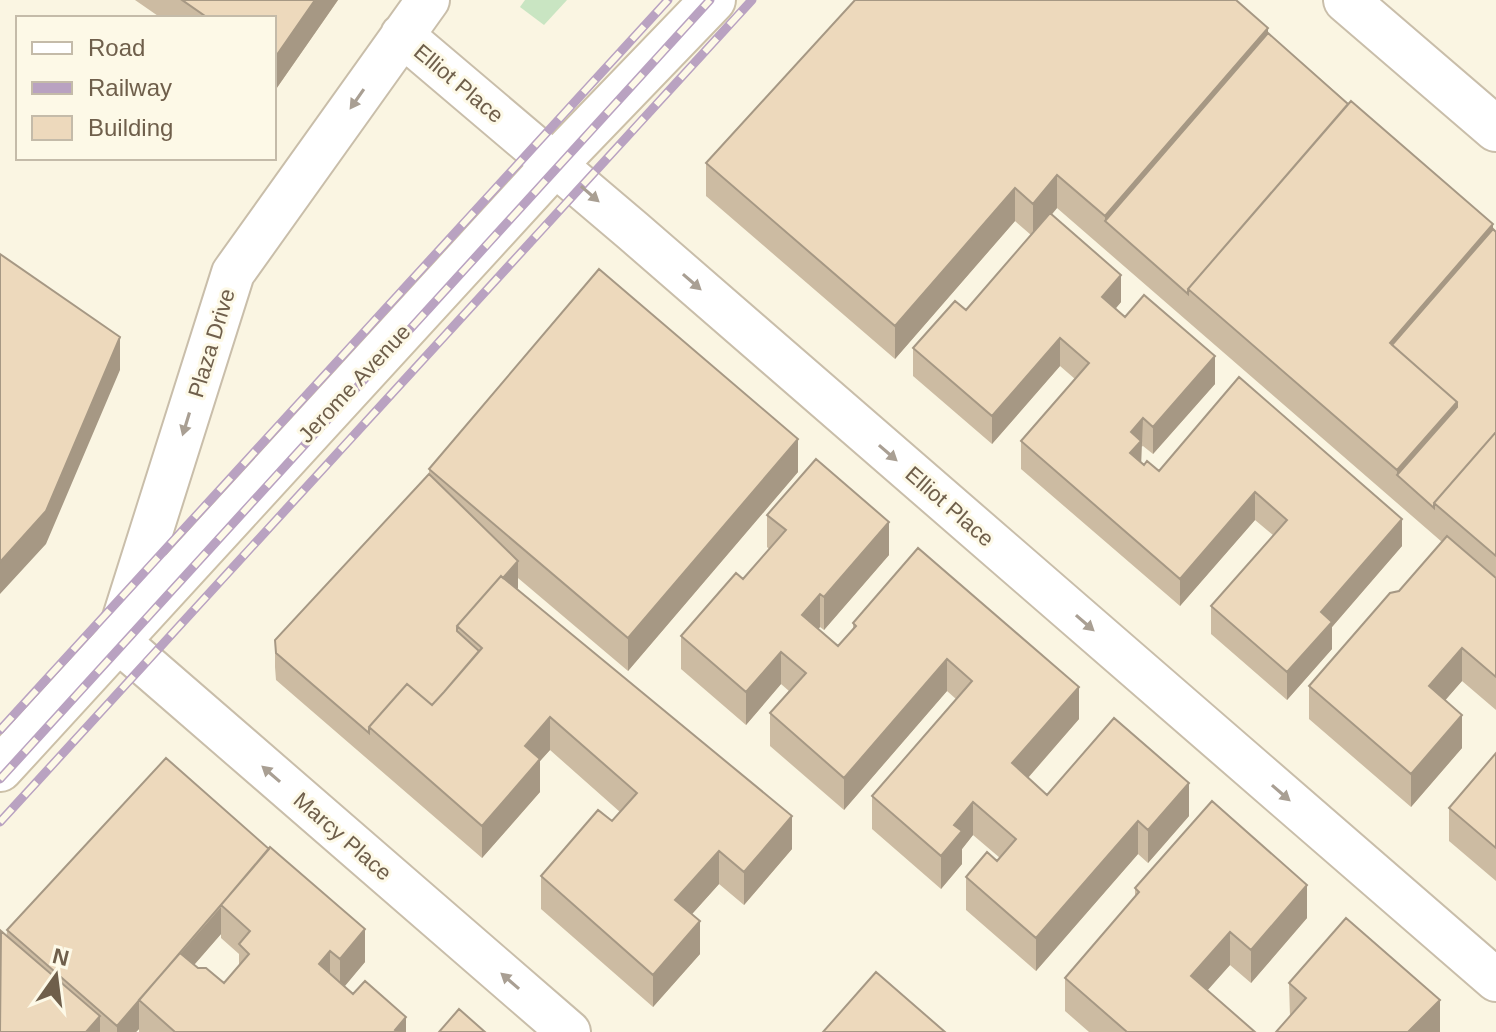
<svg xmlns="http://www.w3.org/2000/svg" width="1496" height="1032" font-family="Arial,sans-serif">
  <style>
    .green { fill: #c9e5c2 }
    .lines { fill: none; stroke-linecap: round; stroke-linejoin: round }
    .minor-casing { stroke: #c9beaa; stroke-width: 46 }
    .tertiary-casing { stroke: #c9beaa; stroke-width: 48 }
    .secondary-casing { stroke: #ccc0a8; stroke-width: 48 }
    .minor { stroke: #fff; stroke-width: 42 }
    .tertiary { stroke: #fff; stroke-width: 44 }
    .secondary { stroke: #fff; stroke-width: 44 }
    .rail-casing { stroke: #b9a2c1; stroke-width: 9 }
    .rail { stroke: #fdf9e7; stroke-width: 6; stroke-dasharray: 18; stroke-linecap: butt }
    .wall { fill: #ccbba2; fill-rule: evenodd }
    .shaded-wall { fill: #a69884 }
    .building { fill: #edd9bc; stroke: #a69884; stroke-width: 2 }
    .oneway { fill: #a99f93 }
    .labels { text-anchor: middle; stroke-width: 6; stroke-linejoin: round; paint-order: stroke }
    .street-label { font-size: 22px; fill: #6f5f4b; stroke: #fdf9e7 }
  </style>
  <rect width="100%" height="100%" fill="#faf5e2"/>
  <path class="green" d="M525 0H567L544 25 520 7Z"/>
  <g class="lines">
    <defs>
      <path id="minor" d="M428 0 233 273 117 640 569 1032
        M402 35 633 231 1496 980"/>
      <path id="tertiary" d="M1346 0 1496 129"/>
      <path id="secondary" d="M0 769 555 164 713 0"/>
    </defs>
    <use href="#minor" class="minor-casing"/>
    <use href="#tertiary" class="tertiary-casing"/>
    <use href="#secondary" class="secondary-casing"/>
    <use href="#minor" class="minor"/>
    <use href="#tertiary" class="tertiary"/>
    <use href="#secondary" class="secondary"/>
    <defs>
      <path id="rail" d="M0 730 668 0
        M0 779 710 0
        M0 822 752 0"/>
    </defs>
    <use href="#rail" class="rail-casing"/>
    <use href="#rail" class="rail"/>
  </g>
  <path class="wall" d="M135 0H338L274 92V18H161Z
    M1268 33 1496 232V710L1462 681 1445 700 1462 748 1411 807 1309 719V686L1399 591 1442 542 1057 208 1052 214 1121 302 1115 309 1215 384 1153 454 1143 446 1141 447V462L1159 471 1239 377 1402 546 1332 627V649L1287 700 1211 634V606L1273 535 1255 520 1180 606 1021 469V441L1075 379 1060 366 992 444 913 376V348L966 310 1031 235 1015 221 895 359 706 196V163Z
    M429 469 798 472 628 671 518 578V588L517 590 792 849 744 905 719 884 692 914 700 954 653 1007 541 909V876L612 821 620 812 550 750 540 761V792L482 858 276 680 275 667V640L429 474Z
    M767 515 889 555 824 630 820 627 818 629 838 646 853 630V623L918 548 1079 719 1028 778 1047 795 1189 816 1148 863 1138 854 1036 971 966 910V877L997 861 1000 858 973 835 962 849V864L941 889 872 829V796L956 699 947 691 844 810 770 746V713L789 691 781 684 746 725 681 669V636L743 579 769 549 767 547Z
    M1496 753V881L1449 841V808Z
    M166 758 365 962 344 986 406 1032H139V1029L136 1032H0L7 930ZM221 934V938L239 954V966L224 983 194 965Z
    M1135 888 1307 918 1251 983 1230 965 1207 990 1255 1032H1089L1065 1011V978L1135 897Z
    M1289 983 1440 1032 1290 1016Z"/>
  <path class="shaded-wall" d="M315 0H338L274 92V59Z
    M1268 28V61L1105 221V216Z
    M1057 175V208L1033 237V204Z
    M1015 188V221L895 359V326Z
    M1493 224V257L1403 360 1390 343Z
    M1121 275V302L1102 325V297Z
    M120 337V370L46 544 0 594V562Z
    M1060 338V366L992 444V416Z
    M1215 356V384L1153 454V427Z
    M1457 402V435L1397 475V470Z
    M1143 418 1141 468 1130 480 1131 432Z
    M798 439V472L628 671V638Z
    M1255 492V520L1180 606V579Z
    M1402 519V546L1332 627V649L1287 700V672L1321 612Z
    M889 522V555L824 630V597Z
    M518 561V588L473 640 460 628Z
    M820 594V627L802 648V615Z
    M1462 648V681L1429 719V686Z
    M781 652V684L746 725V692Z
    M947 659V691L844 810V778Z
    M1079 687V719L1012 796V763Z
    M1462 715V748L1411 807V774Z
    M550 717V750L540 761V792L482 858V826L525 746Z
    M1189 783V816L1148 863V830Z
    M973 802V835L962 849V864L941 889V856L954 825Z
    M792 816V849L744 905V872Z
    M1138 821V854L1036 971V938Z
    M719 851V884L675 933V900Z
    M1307 885V918L1251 983V950Z
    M221 907V934L153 1012 139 1001Z
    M700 921V954L653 1007V975Z
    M365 929V962L340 992V959Z
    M1230 932V965L1191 1009V976Z
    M330 951V984L319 964Z
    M1440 1000V1032H1408Z
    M139 1001V1029L136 1032H117V1026Z
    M100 1016V1032H86Z
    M406 1017V1032H395V1030Z"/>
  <path class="building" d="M182 0H315L274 59V18H208Z
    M855 0H1236L1268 28 1105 216 1057 175 1033 204 1015 188 895 326 706 163Z
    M1268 33 1348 104 1188 289V294L1105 221Z
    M1351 101 1493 224 1390 343 1457 402 1397 470 1188 289Z
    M1050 213 1121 275 1102 297 1125 317 1144 295 1215 356 1153 427 1143 418 1131 432 1141 441 1130 453 1144 465 1147 461 1159 471 1239 377 1402 519 1321 612 1332 622 1287 672 1211 606 1287 520 1255 492 1180 579 1021 441 1089 363 1060 338 992 416 913 348 955 301 966 310Z
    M1493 229 1496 232V432L1434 503V508L1397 475 1457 407V402L1392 345Z
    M0 254 120 337 46 511 0 562Z
    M599 269 798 439 628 638 429 469Z
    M1496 432V556L1434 503Z
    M816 459 889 522 824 597 820 594 802 615 838 646 856 626 853 623 918 548 1079 687 1012 763 1047 795 1114 718 1189 783 1148 830 1138 821 1036 938 966 877 987 852 997 861 1016 839 973 802 954 825 962 831 941 856 872 796 972 681 947 659 844 778 770 713 806 673 781 652 746 692 681 636 736 573 743 579 786 530 767 515Z
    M429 474 518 561 503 578 501 576 457 626V631L479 651 444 692 432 705 407 684 369 727V733L276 653 275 640Z
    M1447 536 1496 578V677L1462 648 1429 686 1462 715 1411 774 1309 686 1390 593 1399 591Z
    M501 576 792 816 744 872 719 851 675 900 700 921 653 975 541 876 598 810 612 821 637 793 550 717 525 746 540 759 482 826 369 727 407 684 432 705 444 692 482 648 457 626Z
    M1496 753V848L1449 808Z
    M166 758 269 849 117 1026 7 930Z
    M1212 801 1307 885 1251 950 1230 932 1191 976 1255 1032H1127L1065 978 1139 892 1135 888Z
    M270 847 365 929 340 959 330 951 319 964 353 994 365 981 406 1017 395 1030 398 1032H175L139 1000 180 953 198 968H206L224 983 249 954 239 944 250 931 221 905Z
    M1346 918 1440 1000 1408 1032H1276L1306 998 1289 983Z
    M1 931 100 1016 86 1032H0Z
    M876 972 945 1032H823Z
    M459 1009 485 1032H439Z"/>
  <defs><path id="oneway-solid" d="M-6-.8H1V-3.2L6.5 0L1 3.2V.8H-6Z" transform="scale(2)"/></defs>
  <g class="oneway">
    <use href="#oneway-solid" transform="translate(357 99) rotate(125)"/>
    <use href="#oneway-solid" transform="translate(590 194) rotate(41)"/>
    <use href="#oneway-solid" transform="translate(692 282) rotate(41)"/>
    <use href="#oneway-solid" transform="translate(186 424) rotate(107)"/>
    <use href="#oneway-solid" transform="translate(888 453) rotate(41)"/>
    <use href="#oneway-solid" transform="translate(1085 623) rotate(41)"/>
    <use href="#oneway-solid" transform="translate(271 774) rotate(-139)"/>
    <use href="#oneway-solid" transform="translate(1281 793) rotate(41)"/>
    <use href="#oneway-solid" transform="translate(510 981) rotate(-139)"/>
  </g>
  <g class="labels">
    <g class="street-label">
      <text transform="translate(459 83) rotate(40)" y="8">Elliot Place</text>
      <text transform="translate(211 343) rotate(-73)" y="8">Plaza Drive</text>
      <text transform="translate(354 383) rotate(-47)" y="8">Jerome Avenue</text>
      <text transform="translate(950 506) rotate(41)" y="8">Elliot Place</text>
      <text transform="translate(343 836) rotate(41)" y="8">Marcy Place</text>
    </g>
  </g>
  <rect x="16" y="16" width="260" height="144" fill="#fdf9e7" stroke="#c4bba9" stroke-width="2"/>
  <rect x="32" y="42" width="40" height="12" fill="#ffffff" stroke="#c4bba9" stroke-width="2"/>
  <text x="88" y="56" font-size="24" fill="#6f5f4b">Road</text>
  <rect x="32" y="82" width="40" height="12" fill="#b9a2c1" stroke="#c4bba9" stroke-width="2"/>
  <text x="88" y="96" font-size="24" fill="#6f5f4b">Railway</text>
  <rect x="32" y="116" width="40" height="24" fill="#edd9bc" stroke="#c4bba9" stroke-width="2"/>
  <text x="88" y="136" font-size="24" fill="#6f5f4b">Building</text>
  <g transform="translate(56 976) rotate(14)" stroke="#fdf9e7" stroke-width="6" paint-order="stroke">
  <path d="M0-6L14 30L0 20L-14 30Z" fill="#6f5f4b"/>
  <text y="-12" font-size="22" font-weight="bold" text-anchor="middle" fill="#6f5f4b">N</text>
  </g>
</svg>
